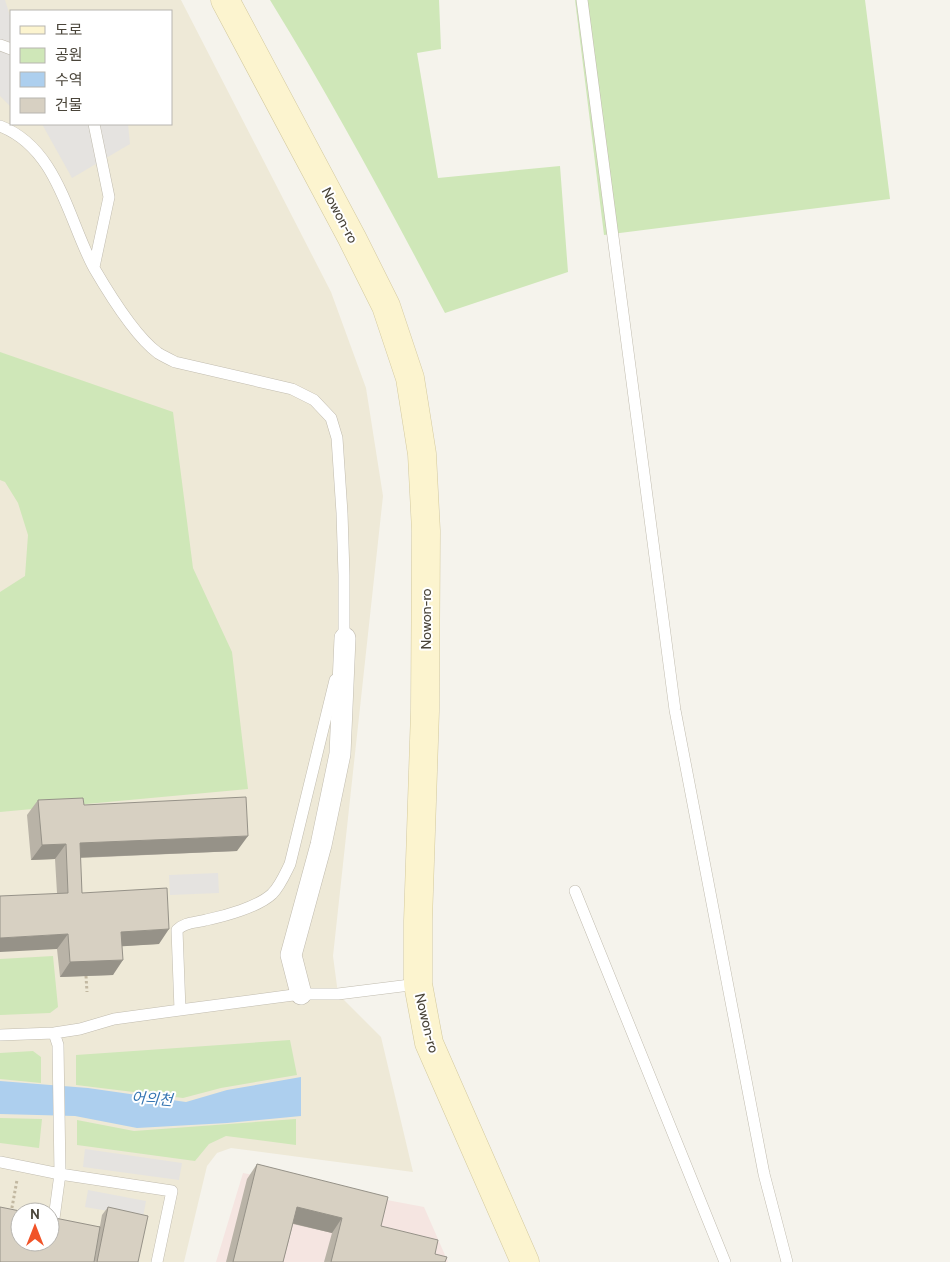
<svg xmlns="http://www.w3.org/2000/svg" width="950" height="1262" font-family="Cabin,'Noto Sans KR',sans-serif">
  <style>
    .education { fill: #eee9d7; fill-rule: evenodd }
    .medical { fill: #f5e5e1 }
    .green { fill: #cfe7b8 }
    .parking { fill: #e5e3e0 }
    .water { fill: #adcfee }
    .lines { fill: none; stroke-linecap: round; stroke-linejoin: round }
    .service-casing { stroke: #c1bcaf; stroke-width: 12 }
    .minor-casing { stroke: #c1bcaf; stroke-width: 22 }
    .secondary-casing { stroke: #d3c99e; stroke-width: 29 }
    .path { stroke: #c2b8a1; stroke-width: 3; stroke-dasharray: 2.5 2.5; stroke-linecap: butt }
    .service { stroke: #fff; stroke-width: 11 }
    .minor { stroke: #fff; stroke-width: 21 }
    .secondary { stroke: #fcf4cf; stroke-width: 28 }
    .wall { fill: #b9b3a7 }
    .shaded-wall { fill: #969288 }
    .building { fill: #d7d0c2; stroke: #969288 }
    .labels { text-anchor: middle; stroke-width: 4; stroke-linejoin: round; paint-order: stroke }
    .street-label { font-size: 14px; fill: #4a453a; stroke: #fff }
    .water-label { font-size: 15px; font-style: italic; fill: #3676b3; stroke: #fff }
  </style>
  <rect width="100%" height="100%" fill="#f5f3ec"/>
  <path class="education" d="M0 0H181L331 292 366 388 383 496 333 956 338 994 381 1037 413 1172 231 1148 217 1153 207 1166 184 1262H0ZM11 11H171V124H11ZM20 1212H50V1242H20Z"/>
  <path class="medical" d="M243 1173 424 1207 448 1262H216Z"/>
  <path class="green" d="M270 0H439L441 49 417 53 438 178 560 166 568 272 445 313C389 207 333 102 270 0Z
    M575 0H865L890 199 604 235Z
    M0 352 173 412 193 568 232 652 248 789 0 812V592L25 576 28 535 18 503 5 482 0 480Z
    M53 956 58 1007 50 1013 0 1015V959Z
    M290 1040 297 1075 221 1088 183 1098 76 1085V1055Z
    M33 1051 41 1057V1083L0 1079V1053Z
    M0 1118 42 1119 39 1148 0 1143Z
    M296 1119V1145L226 1136 209 1144 195 1161 77 1145V1120L134 1131Z"/>
  <path class="parking" d="M0 0H5L11 19V107L0 96Z
    M42 124H128L130 144 72 178Z
    M218 873 219 893 170 895 169 875Z
    M85 1149 182 1163 179 1180 83 1167Z
    M88 1190 146 1201 143 1217 85 1207Z"/>
  <path class="water" d="M301 1077V1116L227 1123 137 1128 75 1116 0 1114V1081L88 1088 186 1102 227 1090Z"/>
  <g class="lines">
    <defs>
      <path id="service" d="M582 0 675 710 764 1174 787 1262
        M0 45 11 49
        M94 124 109 197 94 267
        M0 126C58 148 68 220 94 268 108 292 136 337 158 353 163 356 169 359 175 362L292 389 314 400 331 418 337 438 342 513 344 575V642
        M575 891 725 1262
        M180 1010 177 930C185 922 195 923 206 920 225 916 258 907 272 894 280 886 285 874 290 864L335 680
        M54 1033 58 1045 60 1174 172 1191 157 1262
        M0 1035 54 1033 80 1029 114 1019 180 1010 301 994H338L418 984
        M0 1162 60 1174 52 1233"/>
      <path id="minor" d="M301 994 291 955 321 845 340 754 345 638"/>
      <path id="secondary" d="M225 0 352 238 386 306 410 378 422 454 426 531 425 711 418 921V984L429 1043 525 1262"/>
    </defs>
    <use href="#service" class="service-casing"/>
    <use href="#minor" class="minor-casing"/>
    <use href="#secondary" class="secondary-casing"/>
    <path class="path" d="M86 976 87 992
      M11 1213 17 1180"/>
    <use href="#service" class="service"/>
    <use href="#minor" class="minor"/>
    <use href="#secondary" class="secondary"/>
  </g>
  <path class="wall" d="M38 800 84 805 237 851 80 858 82 893 159 944 122 946 113 975 60 977 57 949V893L55 859 31 860 27 815Z
    M257 1164 381 1226 435 1254 445 1262H324L332 1233 293 1224 283 1262H226L247 1179Z
    M108 1207 138 1262H0L100 1226 102 1215Z"/>
  <path class="shaded-wall" d="M248 836 237 851 69 858 80 843Z
    M66 844 55 859 31 860 42 845Z
    M169 929 159 944 111 947 121 932Z
    M68 934 57 949 0 952V938Z
    M123 960 113 975 60 977 70 962Z
    M297 1207 342 1218 332 1233 287 1222Z"/>
  <path class="building" d="M246 797 248 836 80 843 82 893 167 888 169 929 121 932 123 960 70 962 68 934 0 938V896L68 893 66 844 42 845 38 800 83 798 84 805Z
    M257 1164 388 1197 381 1226 438 1240 435 1254 447 1257 445 1262H331L342 1218 297 1207 283 1262H233Z
    M0 1207 25 1212H20V1242H50V1217L100 1227 94 1262H0Z
    M108 1207 148 1216 138 1262H97Z"/>
  <g class="labels">
    <g class="street-label">
      <text transform="translate(340 215) rotate(62)" y="5">Nowon-ro</text>
      <text transform="translate(426 619) rotate(-90)" y="5">Nowon-ro</text>
      <text transform="translate(427 1023) rotate(76)" y="5">Nowon-ro</text>
    </g>
    <g class="water-label">
      <text transform="translate(152 1099) rotate(4)" y="5">어의천</text>
    </g>
  </g>
  <rect x="10" y="10" width="162" height="115" fill="#ffffff" stroke="#b7b5b0"/>
  <rect x="20" y="26" width="25" height="8" fill="#fcf4cf" stroke="#b7b5b0"/>
  <text x="55" y="35" font-size="15" fill="#4a453a">도로</text>
  <rect x="20" y="48" width="25" height="15" fill="#cfe7b8" stroke="#b7b5b0"/>
  <text x="55" y="60" font-size="15" fill="#4a453a">공원</text>
  <rect x="20" y="72" width="25" height="15" fill="#adcfee" stroke="#b7b5b0"/>
  <text x="55" y="85" font-size="15" fill="#4a453a">수역</text>
  <rect x="20" y="98" width="25" height="15" fill="#d7d0c2" stroke="#b7b5b0"/>
  <text x="55" y="110" font-size="15" fill="#4a453a">건물</text>
  <g transform="translate(35 1227)"><circle r="24" fill="#ffffff" stroke="#b7b5b0"/>
  <path d="M0-4L9 19L0 12L-9 19Z" fill="#f15328"/>
  <text y="-8" font-size="14" font-weight="bold" text-anchor="middle" fill="#4a453a">N</text>
  </g>
</svg>
